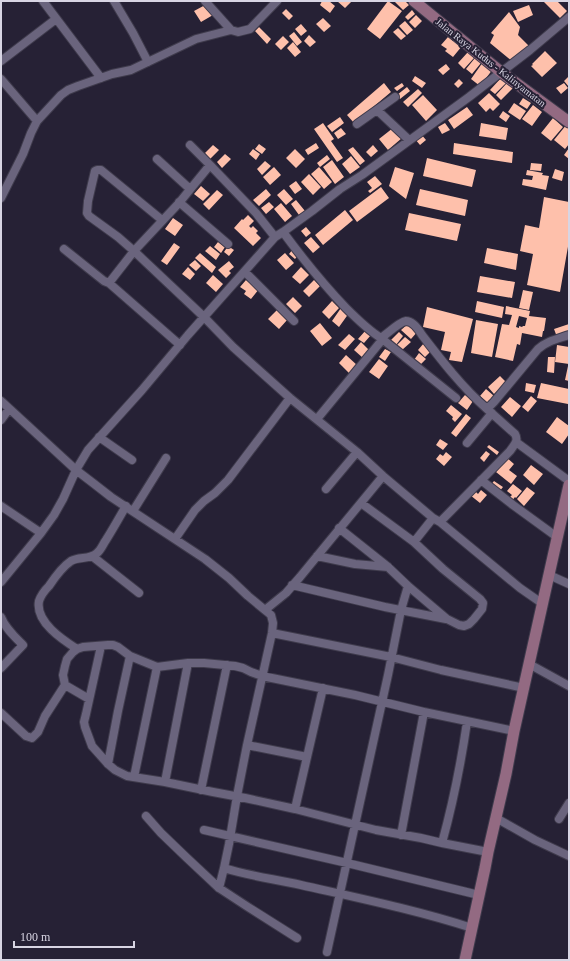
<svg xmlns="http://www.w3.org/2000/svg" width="570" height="961" font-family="'Times New Roman',serif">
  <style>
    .building { fill: #fec0ab; fill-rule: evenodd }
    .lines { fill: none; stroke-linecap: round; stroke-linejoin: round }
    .street-casing { stroke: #3f3b4c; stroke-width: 10 }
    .secondary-casing { stroke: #3f3b4c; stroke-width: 13 }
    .street { stroke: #6a647d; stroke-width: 8 }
    .secondary { stroke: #936a82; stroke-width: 11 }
    .labels { text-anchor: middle; stroke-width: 4; stroke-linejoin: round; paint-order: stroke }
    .street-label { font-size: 10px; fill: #d8d5e3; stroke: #262135 }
  </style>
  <rect width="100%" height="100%" fill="#262135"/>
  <path class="building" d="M322 1H329L335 6 330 13 320 5Z
    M337 1H352L345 8Z
    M388 1 402 11 380 39 367 29Z
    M396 1H405L409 5 403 10 395 2Z
    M543 1H557L567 11 560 18Z
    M207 4 213 15 201 22 194 11Z
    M529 5 533 15 518 22 513 11Z
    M286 9 293 16 289 20 282 13Z
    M412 10 415 14 408 20 405 17Z
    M509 12 520 27 518 35 529 46 513 62 490 43 494 35 491 33Z
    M416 15 422 21 415 28 409 22Z
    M323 18 331 26 324 32 316 24Z
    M405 21 413 30 407 35 399 26Z
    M301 24 307 31 301 36 295 29Z
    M259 27 271 39 267 44 255 31Z
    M398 28 406 36 401 40 393 32Z
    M294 32 302 42 297 46 289 36Z
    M309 35 316 42 310 47 304 41Z
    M283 36 289 42 281 50 275 44Z
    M448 37 453 41 454 40 462 46 453 57 445 51 447 49 441 45Z
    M293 42 301 52 295 57 287 48Z
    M545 51 557 63 542 77 531 66 533 65 532 64Z
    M468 52 474 58 464 69 458 63Z
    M475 58 481 63 472 74 466 69Z
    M483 62 493 69 480 86 471 79Z
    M446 64 450 69 443 75 438 70Z
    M415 76 426 83 422 88 412 81Z
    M569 76V87L564 81Z
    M501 78 506 83 495 94 490 90Z
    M459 79 463 83 458 88 454 84Z
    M384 83 391 92 354 123 347 115Z
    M402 83 404 86 397 91 394 88Z
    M507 83 513 88 501 100 496 95Z
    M564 83 568 88 561 94 556 88Z
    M407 87 410 91 400 99 397 95Z
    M418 89 422 93 408 107 403 102Z
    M489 93 500 104 493 111 490 108 486 112 478 103Z
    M423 95 437 110 426 121 412 105Z
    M523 98 531 103 527 109 519 104Z
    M514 103 526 111 520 120 508 112Z
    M533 105 542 112 532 126 522 119Z
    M467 107 473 115 454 129 448 120Z
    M503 111 510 116 506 122 499 117Z
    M340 117 344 123 332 132 327 126Z
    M553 118 563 127 551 141 541 133Z
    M323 123 334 139 331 141 343 158 337 162 314 129Z
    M445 123 450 130 442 134 438 127Z
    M481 123 508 128 506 140 479 136Z
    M567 124 569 125V144L565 149 554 140Z
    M341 128 346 134 338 139 334 133Z
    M393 128 402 138 388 150 379 139Z
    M421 134 426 140 420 145 415 139Z
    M316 143 319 148 308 155 305 150Z
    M454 143 513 152 512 163 453 154Z
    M259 144 266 149 262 154 255 149Z
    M213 145 219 150 210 159 205 153Z
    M373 145 378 151 371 157 366 152Z
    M353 147 365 161 360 165 348 150Z
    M569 148V159L564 155Z
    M253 149 260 154 256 160 249 154Z
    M295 149 305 159 296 168 286 158Z
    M225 154 231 159 222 168 217 162Z
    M327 155 330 159 320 167 317 163Z
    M351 156 360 167 350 174 342 164Z
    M427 158 476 170 472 187 423 176Z
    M332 160 344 177 335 184 323 167Z
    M265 161 271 166 262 175 257 169Z
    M531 163 542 164 541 171 530 170Z
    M274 167 281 175 270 185 263 177Z
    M319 167 332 182 324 189 311 174Z
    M395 167 414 173 406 199 389 186Z
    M555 169 564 172 562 181 552 178Z
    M527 170 543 173 542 175 549 176 546 190 522 185 523 179 532 180 533 176 526 175Z
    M309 174 321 187 313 195 301 182Z
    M375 176 382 184 370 193 368 191 372 188 367 182Z
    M296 181 302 189 295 194 289 186Z
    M201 186 210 194 203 201 194 194Z
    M381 187 389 198 357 222 349 211Z
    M266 189 271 195 259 206 253 200Z
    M284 189 293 199 286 205 277 195Z
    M420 189 468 200 465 216 416 205Z
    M217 190 223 195 209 210 203 204Z
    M544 197 569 202V241L560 292 527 285 533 254 520 251 525 225 539 228Z
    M296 200 305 211 299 215 291 204Z
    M269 202 274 207 266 214 261 208Z
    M281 203 292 216 285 222 274 209Z
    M345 210 353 220 323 245 315 235Z
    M409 213 461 224 457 241 405 230Z
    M248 215 254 221 249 226 251 228 253 226 258 231 256 233 261 238 253 246 234 228 242 219 243 220Z
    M173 218 183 225 175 236 165 229Z
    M306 227 311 233 306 237 301 231Z
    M311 237 320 247 313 253 304 243Z
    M218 242 225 247 221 253 214 247Z
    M174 243 180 247 167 265 161 261Z
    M210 246 220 254 216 260 205 251Z
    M228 246 234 250 229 256 224 252Z
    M487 248 518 254 516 270 484 263Z
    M293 249 299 254 295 259 289 254Z
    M200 253 216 267 212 273 195 258Z
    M285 253 294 263 286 270 277 260Z
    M195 260 201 266 196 271 189 265Z
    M229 261 234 267 229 271 231 273 226 278 218 270Z
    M188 267 195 274 190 280 182 274Z
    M301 267 309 275 300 284 292 277Z
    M213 275 223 284 216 292 206 283Z
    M480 276 515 282 512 298 477 292Z
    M246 280 251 284 252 283 259 289 251 299 244 294 246 291 240 287Z
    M314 280 320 286 309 297 303 291Z
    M523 290 533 292 529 310 519 308Z
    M293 297 302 306 295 313 286 304Z
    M332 301 339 308 329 319 322 312Z
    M477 301 504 307 502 318 475 312Z
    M506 306 530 311 529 316 546 318 544 331H543L542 337 522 333 520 345 517 344 513 361 495 357 502 324 509 325 512 315 505 314ZM519 316 527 318 525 326H523L522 327 519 326V328L516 327Z
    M427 307 473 319 462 362 449 360 451 352 441 350 445 332 423 327Z
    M341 308 349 313 339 327 332 321Z
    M278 309 288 319 279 329 268 319Z
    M476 320 498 324 492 357 471 353Z
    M320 323 332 338 322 346 310 331Z
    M409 323 418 331 411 339 401 330Z
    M569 324V333L557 337 554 329Z
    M366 330 371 335 364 343 358 339Z
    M399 332 403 336 396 345 391 340Z
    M349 334 355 339 345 350 338 345Z
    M405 337 411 342 402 350 397 345Z
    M361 342 370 351 363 358 354 350Z
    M424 343 432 350 425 357 418 350Z
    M557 345 569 347V364L555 362Z
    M385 349 391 352 385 361 379 357Z
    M419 353 426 359 420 365 414 360Z
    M346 355 358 366 350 374 339 363Z
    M548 357H555L554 373 547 372Z
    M379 359 388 366 379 379 369 372Z
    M568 366 569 367V381L565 380Z
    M500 376 507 383 494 394 488 387Z
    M526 383 536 385 534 393 525 391Z
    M541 383 569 389 568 404 537 398Z
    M486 389 494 396 488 403 480 396Z
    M465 395 473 401 467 410 458 403Z
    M531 396 537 401 528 412 522 407Z
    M510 397 521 406 512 417 501 407Z
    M451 405 462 414 455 422 452 419 453 417 446 411Z
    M466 414 471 418 456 437 451 433Z
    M557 417 569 426V434L562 444 546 432Z
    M440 439 448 444 443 450 436 445Z
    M489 445 499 452 497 455 487 447Z
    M486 451 490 454 484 462 480 458Z
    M446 452 452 457 444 466 436 459 440 454 443 456Z
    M507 458 514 464 509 470 517 476 511 484 496 472Z
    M531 465 543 474 534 485 523 475Z
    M494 481 503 487 499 492 490 486Z
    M513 484 522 491 516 498 515 497 511 502 508 499 512 495 507 491Z
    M527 487 535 493 524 506 517 499Z
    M474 490 478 494 481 490 487 495 480 503 470 495Z"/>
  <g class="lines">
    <defs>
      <path id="street" d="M43 1 101 78
        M114 1 133 33 148 62
        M205 1 231 30
        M1 61 56 19
        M1 79 37 121
        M377 110 409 140
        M357 124 395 97
        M190 145 210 165
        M157 159 190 189
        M1 198 23 154 31 133 37 121 61 95 68 90 78 86 112 74 131 70 196 39 231 30 238 32 250 29 277 1
        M179 202 228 244
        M162 220 101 170H97L95 171 88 201 87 213 89 216 118 237 134 251 204 317 233 347 290 398 357 452 383 476 433 518 440 522 520 588 543 604
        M283 232C303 259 323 284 346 308 357 319 368 330 381 338 387 334 399 322 406 321 413 321 419 330 422 335 442 361 462 387 487 409L494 402 538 349C547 341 557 339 569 335
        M64 249 104 281 109 283 180 345
        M245 272 294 321
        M109 283 134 251 179 203 210 165 256 213 275 237
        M381 338 456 398
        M1 401 76 470 93 483 111 497 205 559 229 578 248 596 271 615 273 623 272 633 247 745 237 796 229 844 224 868C249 876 275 879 301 885 358 898 416 910 472 928
        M317 419 382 340
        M1 420 9 409
        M99 437 132 460
        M516 442 569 481
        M467 443 492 413
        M481 480 513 505 557 537
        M326 489 357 452
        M1 506 41 533
        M133 511 166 458
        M440 522 510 451C514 445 519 441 515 434L487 409
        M339 528 388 567 408 586 447 619 459 625 464 626 469 624 474 619 482 609 483 603 480 599 443 569 414 542 361 503
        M175 539 195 510 204 501 215 493 228 480 290 398
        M414 542 433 518
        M92 556 139 593
        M317 556 355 564 388 567
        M549 575 569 584
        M1 582 41 533 54 515 63 499 76 470 88 450 142 390 188 335 275 237 283 232 312 211 340 189 362 175 469 97 530 50 569 17
        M292 585 385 607 446 619
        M265 610 286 593 300 577 327 544 383 476
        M1 617C5 628 15 637 23 645L1 668
        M272 633 391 657 441 670 524 688
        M101 646 86 714 84 722 85 727 92 746 108 764 115 770 127 776 165 782 213 792 245 798 295 809 376 830 421 838 442 843 488 852
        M77 649C63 640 35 622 39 601 41 595 45 590 49 586 55 577 62 567 71 561 79 556 90 560 97 553 101 550 103 544 106 540 113 529 119 518 126 506
        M529 664 569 686
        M89 699 65 685 63 675 65 666 67 659 73 652 77 649 83 647 108 645H113L118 647 130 656 157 667 188 663H204L235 666 243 668 251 672 262 676 355 695 424 712 514 731
        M1 713 26 736 32 738 38 732 45 716 65 685
        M247 745 307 757
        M108 764 118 711 130 656
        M134 777 157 667
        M165 782 188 663
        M201 790 227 665
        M295 809 323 688
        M146 816 161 833 187 858 219 888 248 907 297 938
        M496 818 535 840 569 856
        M559 819 569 803
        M204 830 347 863 479 895
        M401 835 424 712
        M442 843C453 803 461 763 467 722
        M219 888 224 868
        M327 952 388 675 401 610 408 586"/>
      <path id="secondary" d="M414 1 501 72 569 122
        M465 960 485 868 488 852 506 774 514 731 569 485"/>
    </defs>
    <use href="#street" class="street-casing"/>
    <use href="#secondary" class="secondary-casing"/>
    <use href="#street" class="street"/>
    <use href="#secondary" class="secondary"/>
  </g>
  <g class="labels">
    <g class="street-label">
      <text transform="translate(491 62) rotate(38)" y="4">Jalan Raya Kudus - Kalinyamatan</text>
    </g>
  </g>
  <rect width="570" height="961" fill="none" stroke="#d8d5e3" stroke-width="4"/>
  <path d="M14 941v6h120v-6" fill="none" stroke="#d8d5e3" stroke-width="2"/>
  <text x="20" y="941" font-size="12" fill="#d8d5e3" stroke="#262135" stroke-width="3" paint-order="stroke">100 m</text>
</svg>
